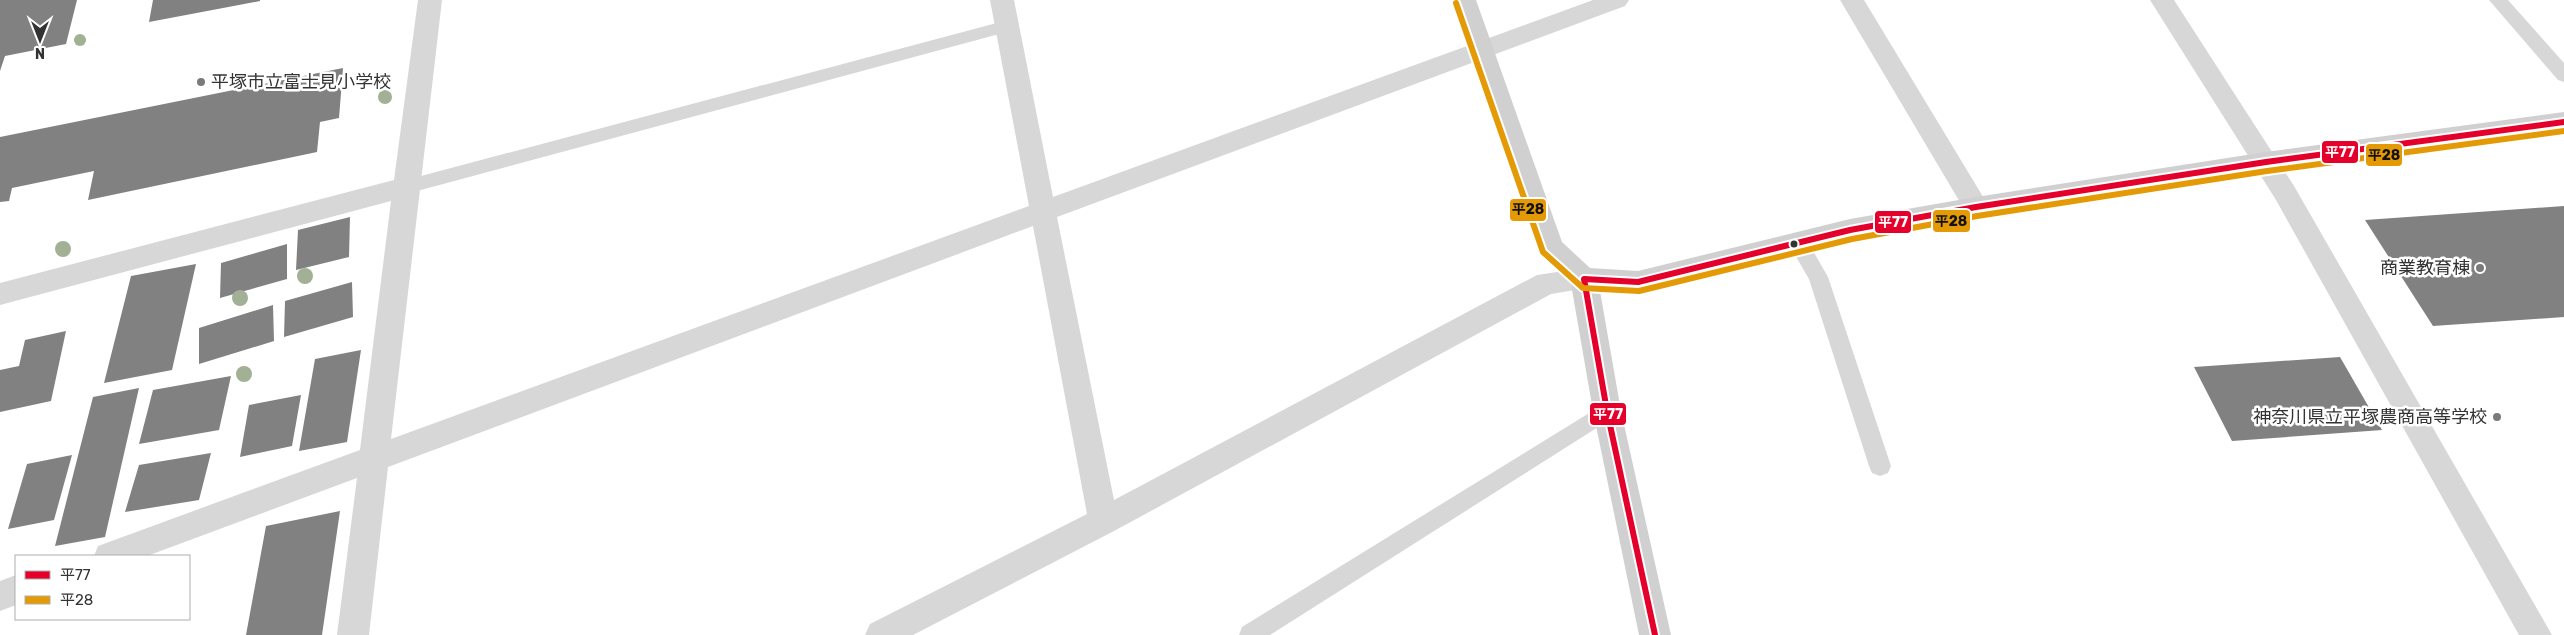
<svg xmlns="http://www.w3.org/2000/svg" width="2564" height="635" font-family="Rubik,'Noto Sans JP',sans-serif">
  <style>
    .building { fill: #818181 }
    .lines { fill: none; stroke-linecap: round; stroke-linejoin: round }
    .lane { fill: #d7d7d7; fill-rule: evenodd }
    .street { fill: #d7d7d7; fill-rule: evenodd }
    .secondary { fill: #d0d0d0; fill-rule: evenodd }
    .bus-1-casing { stroke: #fff; stroke-width: 10 }
    .bus-2-casing { stroke: #fff; stroke-width: 10 }
    .bus-1 { stroke: #e4002b; stroke-width: 6 }
    .bus-2 { stroke: #e39a05; stroke-width: 6 }
    .tree { fill: #a2b095 }
    .poi-dot { fill: #7a7a7a; stroke: #fff; stroke-width: 2 }
    .bus-dot { fill: #333; stroke: #fff; stroke-width: 2 }
    .labels { text-anchor: middle; stroke-width: 5; stroke-linejoin: round; paint-order: stroke }
    .poi-label { font-size: 18px; fill: #333; stroke: #fff; text-anchor: end }
    .line-badge { stroke: #fff; stroke-width: 2 }
    .badge-label { font-size: 14px; text-anchor: middle; font-weight: bold; fill: #fff }
    .pale-badge-label { font-size: 14px; text-anchor: middle; font-weight: bold; fill: #111 }
  </style>
  <rect width="100%" height="100%" fill="#fff"/>
  <path class="building" d="M0 0H77L66 44 5 56 0 71Z
    M153 0H260V1L149 22Z
    M343 68 339 118 320 122 317 152 88 200 94 171 12 188 9 201 0 202V137Z
    M2564 206V317L2433 326 2365 220Z
    M350 217 349 257 296 270 298 230Z
    M287 244V279L220 298 221 263Z
    M196 264 172 370 104 383 131 276Z
    M352 282 353 317 284 337 285 301Z
    M273 305 274 341 199 364V328Z
    M66 331 51 401 0 412V370L19 366 25 340Z
    M361 350 347 442 299 451 315 359Z
    M2340 357 2382 430 2232 441 2194 367Z
    M231 376 219 430 139 444 153 390Z
    M139 388 105 537 55 546 93 397Z
    M301 395 292 446 240 457 249 405Z
    M211 453 199 500 125 512 139 465Z
    M72 455 54 520 8 529 27 464Z
    M340 511 322 635H246L266 526Z"/>
  <g class="lines">
    <path class="lane" d="M2489 0H2508L2564 63V82L2558 80Z
      M1008 20 1014 22 1017 26 1014 30 406 194 399 192 397 187 399 182 406 180Z
      M1798 235 1805 237 1828 277 1891 466 1888 473 1880 476 1872 473 1869 466 1809 279 1788 243 1791 237Z
      M1607 402 1614 405 1617 411 1614 417 1270 635H1239L1242 627Z"/>
    <path class="street" d="M418 0H442L391 439 1029 206 990 0H1014L1053 197 1593 0H1629L1625 6 1057 217 1114 500 1537 275 1584 268 1594 271 1598 279 1594 287 1551 294 1114 531 913 635H865L870 624 1087 514 1033 226 388 467 369 635H337L357 478 147 556H94L98 546 360 450 391 201 0 305V283L394 180Z
      M1840 0H1864L1985 200 1989 207 1985 214 1976 217 1967 214Z
      M2150 0H2174L2294 186 2552 635H2519L2276 200Z
      M16 575V605L0 611V581Z"/>
    <path class="secondary" d="M1452 0H1476L1562 242 1590 268 1638 271 1850 219 1976 197 2266 152 2564 112V132L2266 172 1976 217 1850 241 1638 293 1600 291 1621 411 1671 635H1639L1593 411 1571 284 1542 256 1538 248Z"/>
    <defs>
      <path id="bus-1" d="M1655 635 1607 411 1584 279 1638 282 1850 230 1976 207 2266 162 2564 122"/>
      <path id="bus-2" d="M1456 3 1543 252 1583 288 1639 291 1852 239 1977 216 2267 171 2564 131"/>
    </defs>
    <use href="#bus-1" class="bus-1-casing"/>
    <use href="#bus-2" class="bus-2-casing"/>
    <use href="#bus-1" class="bus-1"/>
    <use href="#bus-2" class="bus-2"/>
  </g>
  <g class="tree">
    <circle cx="80" cy="40" r="6"/>
    <circle cx="385" cy="97" r="7"/>
    <circle cx="63" cy="249" r="8"/>
    <circle cx="305" cy="276" r="8"/>
    <circle cx="240" cy="298" r="8"/>
    <circle cx="244" cy="374" r="8"/>
  </g>
  <g class="poi-dot">
    <circle cx="201" cy="82" r="5"/>
    <circle cx="2480" cy="268" r="5"/>
    <circle cx="2497" cy="417" r="5"/>
  </g>
  <circle class="bus-dot" cx="1794" cy="244" r="4.5"/>
  <g class="labels">
    <g class="poi-label">
      <text x="211" y="88" text-anchor="start">平塚市立富士見小学校</text>
      <text x="2470" y="274">商業教育棟</text>
      <text x="2487" y="423">神奈川県立平塚農商高等学校</text>
    </g>
  </g>
  <g class="line-badge">
    <rect x="2321" y="140" width="38" height="24" rx="5" fill="#e4002b"/>
    <rect x="2365" y="143" width="38" height="24" rx="5" fill="#e39a05"/>
    <rect x="1509" y="198" width="38" height="24" rx="5" fill="#e39a05"/>
    <rect x="1932" y="209" width="39" height="24" rx="5" fill="#e39a05"/>
    <rect x="1874" y="210" width="38" height="24" rx="5" fill="#e4002b"/>
    <rect x="1589" y="402" width="38" height="24" rx="5" fill="#e4002b"/>
  </g>
  <g class="badge-label">
    <text x="2340" y="157">平77</text>
    <text x="1893" y="227">平77</text>
    <text x="1608" y="419">平77</text>
  </g>
  <g class="pale-badge-label">
    <text x="2384" y="160">平28</text>
    <text x="1528" y="214">平28</text>
    <text x="1951" y="226">平28</text>
  </g>
  <rect x="15" y="555" width="175" height="65" fill="#ffffff" stroke="#adadad"/>
  <rect x="25" y="571" width="25" height="8" fill="#e4002b" stroke="#adadad"/>
  <text x="60" y="580" font-size="15" fill="#333333">平77</text>
  <rect x="25" y="596" width="25" height="8" fill="#e39a05" stroke="#adadad"/>
  <text x="60" y="605" font-size="15" fill="#333333">平28</text>
  <g transform="translate(40 40) rotate(180)" stroke="#ffffff" stroke-width="4" paint-order="stroke">
  <path d="M0-4L9 19L0 12L-9 19Z" fill="#333333"/>
  <text y="-8" font-size="14" font-weight="bold" text-anchor="middle" fill="#333333">N</text>
  </g>
</svg>
